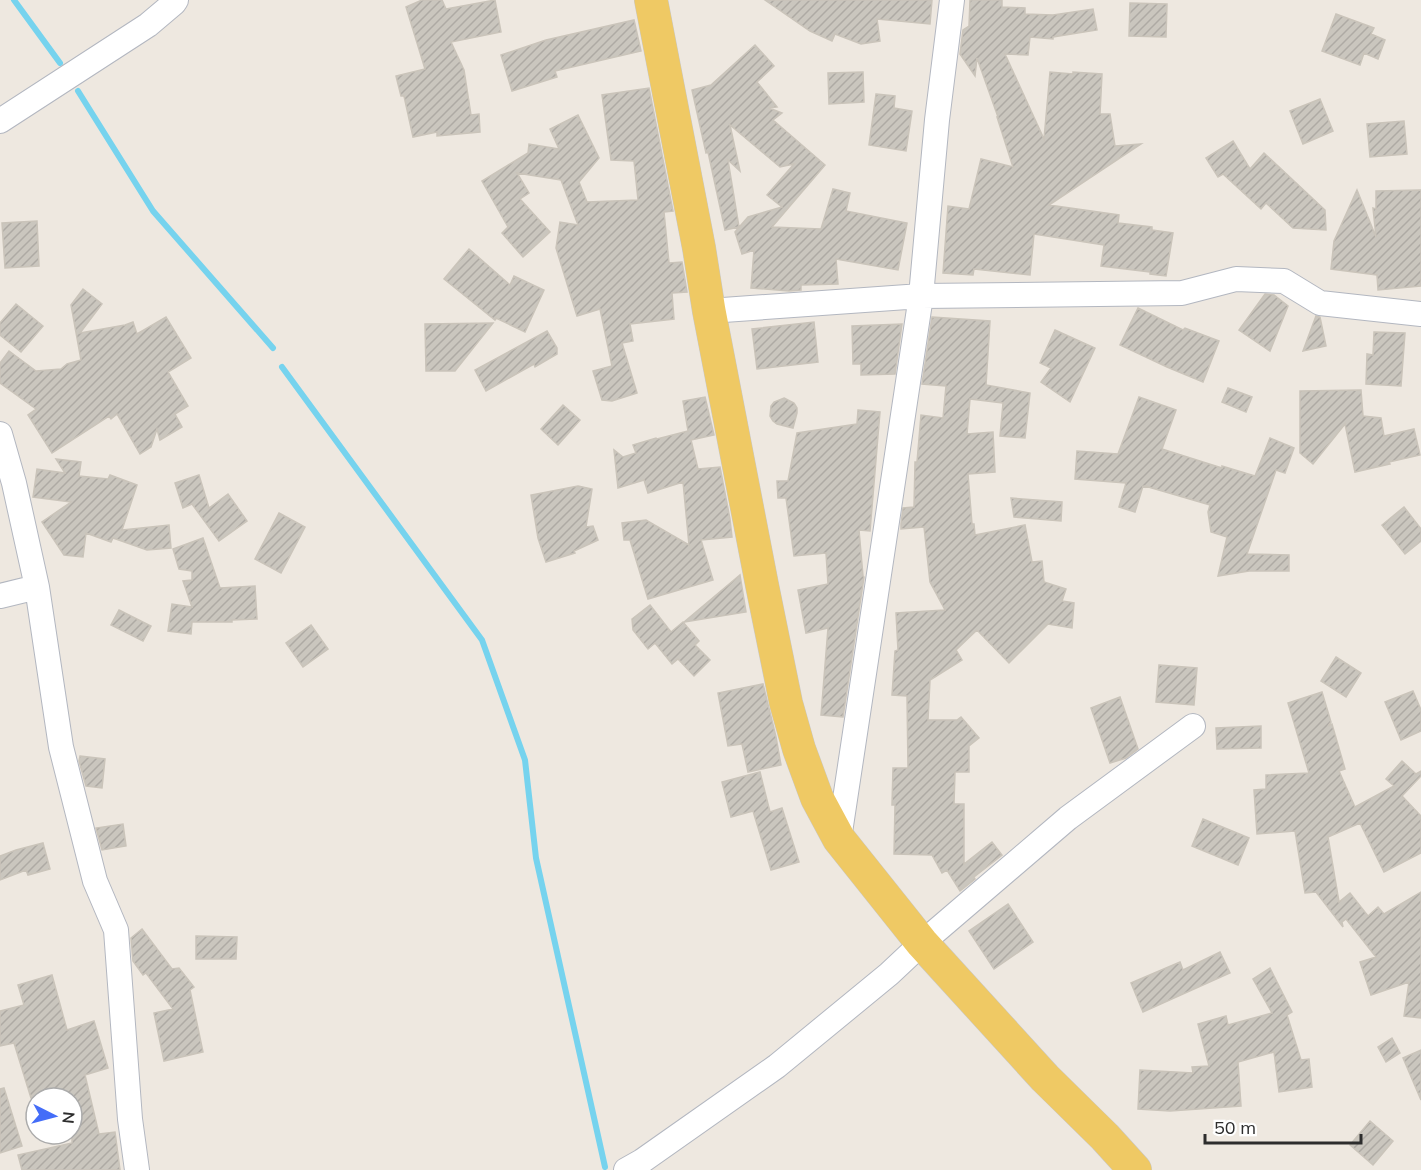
<svg xmlns="http://www.w3.org/2000/svg" width="1421" height="1170" font-family="Mulish,sans-serif">
  <style>
    .lines { fill: none; stroke-linecap: round; stroke-linejoin: round }
    .stream { stroke: #76d3ee; stroke-width: 6 }
    .building { fill: url(#building-hatch); stroke: #cac4ba; stroke-width: 1.5 }
    .minor-casing { stroke: #b3b7c0; stroke-width: 26 }
    .primary-casing { stroke: #c8c8c8; stroke-width: 34 }
    .minor { stroke: #fff; stroke-width: 24 }
    .primary { stroke: #efc964; stroke-width: 33 }
  </style>
  <defs>
    <pattern id="building-hatch" width="6" height="6" patternUnits="userSpaceOnUse" patternTransform="scale(1.5)"><rect width="6" height="6" fill="#cac6be"/><path d="M-1 1l2-2M0 6l6-6M5 7l2-2" fill="none" stroke="#aeaaa4"/></pattern>
  </defs>
  <rect width="100%" height="100%" fill="#eee8e0"/>
  <g class="lines">
    <path class="stream" d="M14 0 60 63
      M78 91 153 211 273 348
      M282 367 482 640 525 760 536 858 605 1167"/>
  </g>
  <path class="building" d="M422 0H442L446 9 495 0 501 32 451 42 464 70 471 115 479 114 480 132 437 136V132L413 137 404 96H401L396 76 425 69 406 7Z
    M765 0H932L930 24 877 19 880 41 861 44 835 34 832 41 810 31Z
    M970 0H1002V7L1025 8V14L1053 15 1093 9 1097 30 1053 37V39L1030 37 1028 55 1005 54 1044 139 1050 72 1073 74V72L1102 74 1100 114H1110L1115 146 1141 144 1049 205 1119 215 1118 223 1152 227V230L1173 233 1166 276 1150 274V272L1101 266 1104 245 1034 234 1030 275 974 269 973 275 943 273 948 206 969 209 981 159 1013 167 997 117H998L977 58 975 76 960 54 963 30 969 26Z
    M1130 3 1167 4 1166 37 1129 36Z
    M1336 14 1374 28 1371 34 1385 40 1378 59 1364 53 1360 65 1322 51Z
    M634 20 641 51 555 71 557 77 512 91 501 55 546 40Z
    M755 45 774 66 757 82 777 107 769 108 782 113 773 120 825 165 772 227 821 229 833 189 850 193 846 211 907 223 898 270 836 259 838 284 801 285V290L789 291 751 288 754 250 742 254 735 232 748 217 782 207 767 195 794 164 780 167 730 125 740 171 728 160 739 227 725 230 708 152 706 153 692 90 711 85Z
    M863 72 864 102 829 104 828 73Z
    M649 88 673 211 664 212 669 263 682 262 687 292 672 293 674 319 630 324 633 341 622 343 637 393 612 401 602 400 593 371 612 366 600 309 577 316 556 248 560 222 578 225 561 180 517 173 529 193 520 199 550 232 523 257 502 233 508 227 482 181 528 153 529 144 559 149 550 129 578 115 599 158 579 182 587 202 638 200 634 161 611 160 602 95Z
    M876 94 895 96 894 108 912 111 906 151 869 145Z
    M1320 99 1333 131 1303 144 1290 111Z
    M1404 121 1407 154 1370 157 1367 124Z
    M1233 141 1250 169 1264 153 1325 210 1326 230 1293 228 1266 203 1261 209 1223 174 1218 177 1206 158Z
    M1357 190 1376 237 1373 208 1376 209V191L1421 190V286L1378 290 1377 275 1331 269 1334 241Z
    M37 221 39 266 5 268 2 223Z
    M469 249 510 285 514 276 544 290 525 332 496 318 495 320 444 279Z
    M83 289 102 304 80 333 125 325 133 322 137 334 166 317 191 358 168 372 188 406 175 414 182 427 160 440 157 429 151 447 140 454 117 414 111 419 109 416 52 453 28 415 36 409 0 383V363L9 351 36 371 61 369 67 364 81 360 71 305Z
    M1265 294 1274 295 1288 306 1270 351 1239 330Z
    M16 304 43 326 21 352 0 335V323Z
    M1138 308 1183 330 1185 328 1219 341 1203 382 1167 367 1120 345Z
    M1316 316 1320 317 1326 346 1303 351Z
    M932 317 990 321 986 385 1030 393 1025 438 1000 436 1003 403 970 399 967 434 993 432 995 472 968 474 972 524H974L975 535 1025 525 1032 562 1042 561 1044 582 1066 589 1062 601 1074 603 1072 628 1048 624 1009 663 977 630 956 650 962 660 930 680 928 720H957L961 717 979 738 969 746V772H955L954 804H964V864L992 842 1002 855 974 877 975 879 960 891 947 870 942 873 932 855 894 854 895 805H892L893 768H908L907 696 892 695 895 651 898 650 896 613 945 610 930 582 924 527 901 529V524L903 508 914 507 915 462H917L921 415 943 418 946 386 922 384Z
    M814 322 818 362 757 369 752 329Z
    M493 323 455 371H426L425 324Z
    M902 324 895 374 861 375V364H853L852 326Z
    M1055 330 1095 348 1070 402 1041 382 1051 368 1040 363Z
    M547 331 557 348V354L535 367 534 364 486 391 475 370Z
    M1374 332 1405 333 1401 386 1366 384 1367 354 1373 355Z
    M1228 388 1252 397 1246 412 1222 402Z
    M1361 390 1363 416 1381 418 1384 436 1414 429 1420 455 1389 462 1390 464 1355 472 1345 424 1313 464 1300 453V391Z
    M705 397 714 435 691 440 698 469 720 467 730 519 732 537 701 540 713 580 648 599 630 540H624L622 523 646 520 689 545 683 482 648 493 644 480 618 488 614 450 623 457 636 453 633 445 656 438 657 439 688 431 683 401Z
    M1139 397 1176 410 1162 449 1222 468V466L1255 476 1270 438 1294 448 1285 473 1276 470 1247 554 1289 555V571H1249L1218 576 1227 537 1211 532 1208 512 1210 505 1145 486V487L1143 486 1135 512 1119 507 1126 483 1075 479 1077 451 1118 454Z
    M784 398 794 403 797 408V413L793 428 777 424 773 421 770 416 771 406 774 402Z
    M563 405 580 420 558 445 541 429Z
    M858 410 880 412 870 531 859 530 863 576 864 577 843 717 821 715 828 628 806 633 798 590 828 584 826 553 794 556 786 498H778L777 481H788L797 433 857 424Z
    M56 459 81 462 79 476 108 479 110 475 137 485 122 530 169 525 171 548 147 550 113 538 111 542 86 533 83 557 64 555 42 522 71 502 33 497 37 469 65 473Z
    M199 475 209 508 228 494 247 521 219 541 192 504 183 508 175 483Z
    M578 486 592 489 586 527 593 526 598 540 574 551 575 553 546 562 538 538 531 495Z
    M1011 498 1062 502 1061 521 1014 517Z
    M1404 507 1421 529V541L1405 554 1382 525Z
    M279 513 305 527 281 573 255 559Z
    M203 538 220 588 255 586 257 619 232 620V622H192L191 634 168 631 172 604 192 607 183 581 192 580V571L179 569 173 549Z
    M740 575 746 612 684 622Z
    M650 605 671 632 683 622 699 641 695 645 710 660 694 676 678 659 672 664 655 643 648 649 633 630 632 619Z
    M119 610 151 626 143 641 111 625Z
    M311 625 328 649 303 667 286 643Z
    M1336 657 1361 673 1346 697 1321 681Z
    M1159 665 1197 668 1194 705 1156 702Z
    M763 684 776 737 781 765 748 772 742 744 728 746 718 693Z
    M1413 691 1421 710V731L1401 740 1385 702Z
    M1322 692 1331 722 1328 726 1332 724 1345 769 1339 771 1355 807 1394 786 1386 779 1402 761 1416 774 1421 771V776L1402 796 1421 816V853L1384 872 1360 823 1328 837 1339 902 1350 893 1368 916 1378 907 1384 914 1421 892V1018L1404 1016 1409 982 1371 995 1360 962 1376 957 1346 919 1342 922 1343 927 1316 892 1305 893 1295 831 1257 834 1254 790 1266 789V775L1309 773 1288 703Z
    M1120 697 1138 749 1126 758 1110 763 1091 708Z
    M1261 726V748L1217 749 1216 728Z
    M80 756 105 759 102 788 86 786 79 761Z
    M760 772 770 812 782 808 799 862 771 870 753 811 731 817 722 782Z
    M1203 819 1249 838 1238 865 1192 846Z
    M123 824 126 846 102 850 96 828Z
    M43 843 50 869 28 875 26 870 0 880V856L16 850Z
    M1008 904 1033 942 994 969 969 931Z
    M142 929 172 969 179 968 194 987 190 990 203 1052 164 1061 154 1013 173 1009 146 973 143 975 133 961 131 938Z
    M196 936 237 937 236 959H196Z
    M1220 952 1230 973 1143 1012 1131 983 1180 962 1183 970Z
    M1270 968 1292 1012 1287 1015 1301 1060 1309 1059 1312 1087 1279 1092 1274 1052 1238 1062 1241 1106 1170 1111 1138 1109 1140 1070 1193 1073 1192 1067 1209 1066 1198 1024 1226 1016 1228 1025 1272 1013 1253 979Z
    M52 975 67 1030 94 1021 108 1068 85 1075 99 1134 115 1132 120 1170H22L18 1155 72 1143V1098H31L14 1043 0 1046V1011L24 1005 18 985Z
    M1392 1038 1400 1053 1386 1062 1378 1047Z
    M1421 1050V1100L1403 1058Z
    M4 1088 22 1146 0 1153V1089Z
    M1370 1121 1393 1141 1373 1165 1350 1145Z"/>
  <g class="lines">
    <defs>
      <path id="minor" d="M0 121 148 25 174 3 176 0
        M709 311 921 296 1182 293 1236 279 1284 281 1320 303 1421 314
        M0 434 14 483 37 587 61 747 95 881 116 930 130 1119 137 1170
        M0 596 37 587
        M839 839 921 296 937 120 952 0
        M626 1170 642 1161 777 1066 889 974 922 943 1068 818 1193 726"/>
      <path id="primary" d="M651 0 699 248 709 311 762 585 786 703 799 749 817 798 839 839 922 943 1045 1078 1105 1137 1135 1170"/>
    </defs>
    <use href="#minor" class="minor-casing"/>
    <use href="#primary" class="primary-casing"/>
    <use href="#minor" class="minor"/>
    <use href="#primary" class="primary"/>
  </g>
  <g transform="translate(54 1116) rotate(96)"><circle r="28" fill="#ffffff" stroke="#ababab" stroke-width="1.5"/>
  <path d="M0-4.5L10 22L0 15L-10 22Z" fill="#446df8"/>
  <text y="-9" font-size="16" font-weight="bold" text-anchor="middle" fill="#2d2d2d">N</text>
  </g>
  <path d="M1205 1134v9h156v-9" fill="none" stroke="#2d2d2d" stroke-width="3"/>
  <text x="1214" y="1134" font-size="18" fill="#2d2d2d" stroke="#ffffff" stroke-width="4.5" paint-order="stroke">50 m</text>
</svg>
